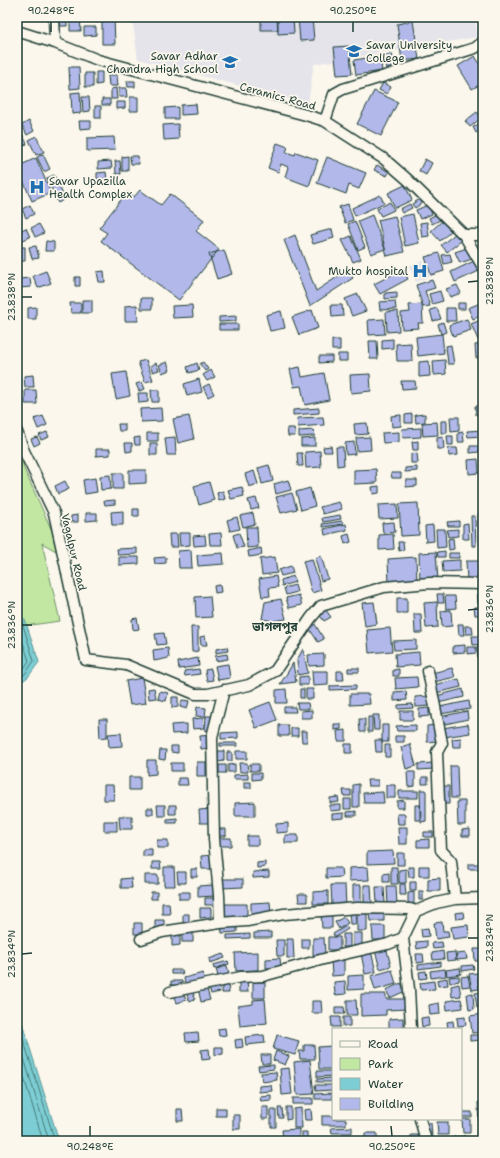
<svg xmlns="http://www.w3.org/2000/svg" width="500" height="1158" font-family="'Shantell Sans','Noto Sans Bengali',sans-serif">
  <style>
    .built { fill: #e5e4eb }
    .green { fill: #c1e7a2; stroke: #70926b }
    .water { fill: #7dced4; stroke: #579494 }
    .lines { fill: none; stroke-linecap: round; stroke-linejoin: round }
    .shore { stroke: #457774; stroke-width: 1 }
    .building { fill: #b2b9ea; stroke: #1f3d34 }
    .minor-casing { stroke: #1f3d34; stroke-width: 13 }
    .minor { stroke: #fbf7ec; stroke-width: 10 }
    .ticks { fill: none; stroke: #1f3d34; stroke-width: 1.5 }
    .labels { text-anchor: middle; stroke-width: 3.5; stroke-linejoin: round; paint-order: stroke }
    .poi-label { font-size: 11px; fill: #1f3d34; stroke: #fbf7ec; text-anchor: start }
    .street-label { font-size: 11px; fill: #1f3d34; stroke: #fbf7ec }
    .neighbourhood-label { font-size: 12px; font-weight: bold; fill: #1f3d34; stroke: #fbf7ec }
    .neatline { fill: none; stroke: #1f3d34; stroke-width: 1.5 }
    .ticks-label { font-size: 10px; text-anchor: middle; fill: #1f3d34 }
  </style>
  <rect width="100%" height="100%" fill="#fbf7ec"/>
  <filter id="ink" filterUnits="userSpaceOnUse"><feTurbulence type="fractalNoise" baseFrequency=".025" numOctaves="2"/><feDisplacementMap in="SourceGraphic" scale="8" xChannelSelector="R" yChannelSelector="G"/><feConvolveMatrix kernelMatrix="1 2 1 2 8 2 1 2 1" color-interpolation-filters="sRGB"/></filter>
  <g filter="url(#ink)">
    <path class="built" d="M132 17H475L478 37 314 64 308 104 138 59Z
      M423 261 432 276 416 282 409 266Z"/>
    <path class="green" d="M17 439 24 469 63 555 42 543 60 621 17 627Z"/>
    <path class="water" d="M17 611 25 620 39 662 28 677 17 685Z
      M17 1007 59 1141H17Z"/>
    <g class="lines">
      <path class="shore" d="M17 617 22 622 34 661 25 674 17 680
        M17 624 29 661 22 671 17 674
        M17 1019 55 1141
        M17 1035 49 1141
        M17 1054 43 1141"/>
    </g>
    <path class="building" d="M60 17H67V26H60Z
      M70 17H80L81 31H70Z
      M102 17H114L115 44H102Z
      M261 17H278V30H261Z
      M277 17H293L294 33 278 34Z
      M298 17H312L314 40 300 41Z
      M413 21 419 59 402 61 397 24Z
      M84 27H96V35L84 36Z
      M349 46 352 74 337 75 334 47Z
      M392 54 395 68 387 69 384 56Z
      M380 56 382 71 356 75 354 60Z
      M475 56 483 69V83L472 89 458 66Z
      M69 67H79L80 88 70 89Z
      M96 72H102V84L96 85Z
      M85 73H93V87H85Z
      M108 75H117L118 86H109Z
      M127 81H135V87H128Z
      M383 83 391 87 387 94 379 90Z
      M116 88 117 99H111V89Z
      M119 88H126L127 97H119Z
      M374 91 398 102 381 136 357 124Z
      M80 92 81 113 72 114 71 93Z
      M82 97H89L90 111 83 112Z
      M130 97H138V111H130Z
      M102 99H110V105H102Z
      M116 102H125V108L116 109Z
      M196 104 197 114 181 115V105Z
      M95 106H101V118H95Z
      M178 107V119H165V108Z
      M477 112 481 118 470 127 465 121Z
      M29 121 34 131 27 135 22 125Z
      M79 121H91V128L80 129Z
      M178 124 179 139 164 140 163 125Z
      M479 124 482 129 476 133 473 127Z
      M20 129 27 144 18 148 17 130Z
      M36 136 44 152 36 155 29 140Z
      M114 137 115 150 87 151V138Z
      M277 143 288 147 286 152 295 155 296 152 318 160 309 186 285 177 288 167 281 164 278 172 268 168Z
      M43 154 50 169 44 172 37 157Z
      M128 156V171H122V157Z
      M130 156H138L139 164H131Z
      M327 157 366 173 359 189 349 185 346 194 317 183Z
      M36 158 51 193 32 201 17 167Z
      M425 159 432 163 426 175 419 171Z
      M111 161 112 168 98 169V162Z
      M115 161H120L121 174H116Z
      M377 165 389 172 387 176 374 170Z
      M106 172 107 179H97V173Z
      M54 175 65 199 58 203 47 178Z
      M405 185 412 200 395 208 388 193Z
      M140 190 161 205 170 194 204 220 196 231 219 249 179 300 101 241 107 233 99 228 127 192 134 197Z
      M380 195 384 203 355 216 352 208Z
      M420 199 422 203 415 208 412 204Z
      M390 202 394 210 381 216 377 209Z
      M348 204 353 220 345 223 339 207Z
      M410 204 412 208 402 213 400 209Z
      M30 205 34 214 26 218 22 209Z
      M428 205 432 214 420 219 416 210Z
      M413 214 419 243 405 246 399 217Z
      M437 214 440 220 432 224 429 218Z
      M372 215 385 249 371 254 358 221Z
      M395 216 404 252 387 256 378 220Z
      M355 221 365 247 358 250 348 224Z
      M442 221 451 231 440 241 431 231Z
      M427 222 429 236 422 237 420 223Z
      M39 224 44 233 35 237 31 228Z
      M26 228 30 237 21 241 17 232Z
      M332 229 334 238 313 244 310 235Z
      M455 234 461 241 447 252 441 245Z
      M295 235 316 291 348 270 353 278 310 306 284 240Z
      M351 236 361 259 353 262 342 240Z
      M46 241 54 242V251H45Z
      M36 246 39 258 32 259 29 247Z
      M17 247H25V261H18Z
      M467 248 472 259 460 263 455 252Z
      M224 250 232 274 217 279 209 254Z
      M439 253 444 271 431 275 425 257Z
      M450 254 452 262 444 264 442 255Z
      M474 261 479 271 455 282 451 272Z
      M403 269 408 279 380 294 374 284Z
      M46 271 51 283 38 288 33 276Z
      M104 271 105 282H99L97 272Z
      M75 277H80V286H75Z
      M30 278 31 287 20 288 19 279Z
      M432 280 435 288 425 291 430 306 423 307 416 285Z
      M457 285 461 293 450 297 446 289Z
      M440 291 443 301 432 304 429 294Z
      M397 292V298L385 299V293Z
      M358 294 366 311 352 316 345 299Z
      M141 298H152V309H141Z
      M82 300H92V313H82Z
      M395 301 396 309 380 310 379 302Z
      M483 302V315L473 319 468 308Z
      M70 303H81V313H71Z
      M458 303H465V309H458Z
      M422 304 423 323H418L419 328 402 329 401 313 410 312 409 305Z
      M137 305 138 321H125V306Z
      M192 305 193 317 173 318 172 306Z
      M331 305H342L343 316 332 317Z
      M36 307V319H28V308Z
      M437 308 441 319 433 321 430 310Z
      M446 308H455L456 321H446Z
      M312 310 318 328 299 335 292 317Z
      M281 311 285 328 270 331 266 315Z
      M398 311 399 331 387 332 386 312Z
      M236 316V321L219 322V317Z
      M384 319 385 334 369 335 368 320Z
      M467 319 471 330 453 336 449 325Z
      M483 319V337L478 340 471 324Z
      M443 322 446 332 441 334 438 324Z
      M219 324H238V330H219Z
      M442 334 444 353 418 356 416 337Z
      M393 339V348L382 349V340Z
      M332 340H340V350H332Z
      M369 341H377L378 359H370Z
      M411 343 412 361H397L396 344Z
      M483 344V357L476 358 475 345Z
      M451 345 454 364H448L446 346Z
      M338 354H347V361H338Z
      M319 356H332V362L319 363Z
      M146 360 153 380 145 382 138 362Z
      M445 360 446 374 434 375 433 361Z
      M429 361 430 376 419 377V362Z
      M167 362 170 370 162 373 159 365Z
      M203 362 208 369 205 371 200 364Z
      M156 363 159 370 153 372 150 366Z
      M197 363 199 370 189 373 187 367Z
      M300 367 302 377 324 373 329 400 305 405 301 386 294 387 290 369Z
      M211 370 215 377 207 381 203 375Z
      M126 372 130 396 116 399 112 374Z
      M370 374 371 391 351 393 350 375Z
      M33 375 34 387H25L24 376Z
      M199 379 202 392 187 396 184 384Z
      M401 381H415L416 388 402 389Z
      M142 382 145 389 139 391 136 384Z
      M209 384 214 394 208 397 203 387Z
      M25 390H36L37 404H25Z
      M151 390H159V402H152Z
      M138 393H148V402L139 403Z
      M475 406H482V414L476 415Z
      M161 408 162 421 141 422 140 409Z
      M319 408V413L293 415V410Z
      M412 414V423H405V415Z
      M425 414V422L416 423 415 415Z
      M401 415V426L392 427 391 416Z
      M43 416 47 425 38 429 34 419Z
      M189 416 194 439 178 443 173 419Z
      M323 417 324 425 298 427 297 418Z
      M450 417H459V431L451 432Z
      M441 421H447V433H441Z
      M437 422 438 435 423 436 422 423Z
      M367 423 368 434 355 435 354 424Z
      M118 424H125V431H119Z
      M287 428H294L295 436H288Z
      M421 428V437L403 438 402 429Z
      M314 430 315 436 299 437V431Z
      M483 430V436L468 437 467 431Z
      M47 432 49 437 41 440 39 435Z
      M399 432V442L383 443 382 433Z
      M463 432 464 442H458V433Z
      M147 433H158V441H147Z
      M447 436H453V445H448Z
      M37 437 40 443 34 446 31 439Z
      M140 437V445H135L134 438Z
      M175 437 176 455H167L165 438Z
      M370 437 371 450 357 451 356 438Z
      M443 437 444 449H437V438Z
      M315 438V446H301V439Z
      M418 441V450H413L412 442Z
      M354 442 355 454 346 455 345 443Z
      M125 443H132V451L126 452Z
      M150 443H157V455H150Z
      M331 446 332 452H324L323 447Z
      M470 446H479V452L470 453Z
      M336 447H343L344 465 337 466Z
      M448 448H457L458 455 449 456Z
      M96 449H110V455L96 456Z
      M320 451 321 467 306 468 305 452Z
      M297 453H302L303 466H298Z
      M417 453 418 463H411V454Z
      M478 459 479 473 469 474 468 460Z
      M269 465 273 481 262 484 258 468Z
      M417 467V471L405 472V468Z
      M376 469 377 483 354 484V470Z
      M129 470H146V483L129 484Z
      M254 471 258 484 249 487 245 474Z
      M113 473H123V489H113Z
      M391 473H401V478H392Z
      M110 475 111 489 101 490 100 476Z
      M95 478 97 492 85 494 83 480Z
      M288 480 291 490 276 494 274 484Z
      M406 480H417V486L406 487Z
      M65 481 69 489 58 494 55 486Z
      M209 482 214 500 199 505 194 486Z
      M379 486V493L373 494 372 487Z
      M242 487 244 496 231 499 228 490Z
      M310 488 315 506 301 510 296 492Z
      M223 491 225 499 219 501 217 493Z
      M292 493 297 509 281 513 276 497Z
      M256 498 259 508 251 510 248 500Z
      M115 500V504L105 505 104 501Z
      M339 502 342 509 323 514 320 507Z
      M418 503 419 535 401 536 399 504Z
      M397 504 398 518 379 519 378 505Z
      M133 509H139V516H133Z
      M123 511V525H112L111 512Z
      M86 513H97V520L86 521Z
      M253 513 255 524 243 527 240 516Z
      M478 514H483V544L480 545Z
      M78 515V522H71V516Z
      M340 515 341 519 323 522 322 518Z
      M471 516H475L476 546H472Z
      M237 517 240 529 230 531 227 520Z
      M342 521 343 524 323 527 322 524Z
      M459 521V526H448L447 522Z
      M394 522 395 532 383 533 382 523Z
      M468 523 469 539H463V524Z
      M346 524 347 530 325 535 324 529Z
      M433 525 434 541 426 542 425 526Z
      M246 527H257L258 547 247 548Z
      M436 529H445L446 547 437 548Z
      M458 529V536L448 537 447 530Z
      M179 533H190V545L180 546Z
      M221 533 222 545H210L209 534Z
      M239 533 244 547 237 548 233 535Z
      M169 534H177L178 547H170Z
      M349 534 351 542 345 544 343 536Z
      M393 534 394 549 379 550V535Z
      M205 535 206 545 194 546 193 536Z
      M453 538 454 549 449 550 448 539Z
      M398 542H403L404 550 399 551Z
      M137 548V554L118 555 117 549Z
      M261 548 262 555 249 557 248 551Z
      M191 550 192 568H179L178 551Z
      M445 551V557H438L437 552Z
      M436 552 438 581 420 582 419 553Z
      M223 553 224 564 198 566 197 555Z
      M449 553H459V558H449Z
      M321 556 328 579 321 581 315 558Z
      M119 557H139V564L119 565Z
      M166 557V563L155 564 154 558Z
      M275 557 277 573 262 575 260 559Z
      M416 557 417 582 389 584 388 559Z
      M312 559 321 590 312 593 303 561Z
      M460 560V571L443 572 442 561Z
      M466 561H480L481 580 467 581Z
      M291 566 293 573 281 576 279 570Z
      M276 576 278 587 269 588 270 596 262 597 259 579Z
      M293 576 295 582 282 586 281 580Z
      M220 585 221 592 215 593 214 586Z
      M295 585 297 592 286 595 284 588Z
      M477 587H483V604H478Z
      M437 594H443L444 603H438Z
      M299 595 302 605 289 608 286 598Z
      M210 596 212 617 196 618 195 597Z
      M445 596H455L456 608 446 609Z
      M397 598H407V613H397Z
      M281 599 286 619 273 621 262 619 265 602Z
      M374 602 377 624 365 626 362 603Z
      M437 602 438 627 426 628 424 603Z
      M474 607H481V615H475Z
      M325 609 331 617 324 621 318 613Z
      M451 610 452 626 442 627 441 611Z
      M414 614H421L422 633H415Z
      M137 618 139 629 133 630 132 619Z
      M313 621 324 639 318 642 307 625Z
      M458 624H463L464 635H459Z
      M465 626H472L473 634H466Z
      M191 627H198V651L192 652Z
      M390 628 392 651 369 653 367 630Z
      M164 633 166 644 157 645 155 634Z
      M205 636 207 645H201L200 637Z
      M472 636H483V644L473 645Z
      M416 640V649L394 650 393 641Z
      M465 645V652L453 653V646Z
      M483 645V661H478L477 646Z
      M227 647 228 651 216 653V649Z
      M467 647H476V653L467 654Z
      M168 648 169 658 154 661 153 650Z
      M303 649 308 673 298 675 297 660Z
      M419 652 420 665 396 667 395 654Z
      M227 654 228 659 216 661 215 656Z
      M324 654V665L309 666 308 655Z
      M198 658 199 666 179 669 178 662Z
      M293 663 296 682 280 684 286 675Z
      M228 664 230 678 218 680 215 666Z
      M348 668H359V672H348Z
      M452 668 455 677 434 682 432 673Z
      M199 669 200 674 185 676 184 671Z
      M211 669 213 680 207 681 205 670Z
      M399 669V676H393V670Z
      M312 671H328V685L313 686Z
      M337 671H343L344 680H337Z
      M308 676V685H299V677Z
      M417 677 418 687 396 689 395 678Z
      M142 678 146 703 130 705 126 681Z
      M459 679 461 687 436 693 434 685Z
      M356 685V689L330 690V686Z
      M154 688 156 698 149 699 148 689Z
      M286 689 287 703H276V690Z
      M300 689H304V698H300Z
      M306 689H313V699H306Z
      M463 689 464 697 438 703 436 696Z
      M160 691 168 693 166 701 158 699Z
      M406 691 407 700 394 701V692Z
      M350 694H369L370 704 350 705Z
      M429 696 430 706 416 707 415 697Z
      M172 697H178V707L172 708Z
      M182 700 189 701 187 709 180 707Z
      M469 701 470 709 440 714 439 707Z
      M270 702 277 720 256 728 249 710Z
      M297 703H308L309 709H298Z
      M412 704 413 708 398 709V705Z
      M197 707 206 708 205 717 196 716Z
      M284 707H295L296 712H284Z
      M429 708V716L419 717V709Z
      M312 710V718H301V711Z
      M400 711H413V720H400Z
      M467 711 468 719 441 725 439 717Z
      M373 715H379V730H374Z
      M206 716H212L211 731 205 730Z
      M368 717H372V732H368Z
      M203 718 204 728 193 729 192 719Z
      M99 719H107V737L100 738Z
      M359 719H365V732H360Z
      M187 724V733L172 734 171 725Z
      M334 724H341V729L334 730Z
      M468 724 470 733 444 737 442 728Z
      M279 725H288L289 736H279Z
      M382 725H388V742H382Z
      M416 725V731H397L396 726Z
      M435 725 436 741 427 742V726Z
      M291 728H298V736H291Z
      M346 730V741H338L337 731Z
      M301 731H307V742H302Z
      M238 732V738L221 739V733Z
      M121 733 122 746 109 747 108 734Z
      M211 735V748L201 749 200 736Z
      M395 736H404V742H395Z
      M461 738V747H453L452 739Z
      M375 740H382V752H376Z
      M220 743H237V746H220Z
      M345 744H352V753H345Z
      M410 744 416 766 406 769 401 747Z
      M385 745H390V757H385Z
      M171 746H178V753L171 752Z
      M160 750H166L165 760 159 759Z
      M218 751H224V761L218 762Z
      M236 751H247V759H236Z
      M227 752H232V761H227Z
      M147 760H156V774L147 775Z
      M197 762H206V776H197Z
      M171 763H183V771H171Z
      M239 763H247L248 772H240Z
      M433 763 434 769 418 770V764Z
      M235 764V772H228V765Z
      M250 764H259V771H250Z
      M219 765H226V773H219Z
      M450 766H457L458 798H451Z
      M407 772H415V786L408 787Z
      M252 773H261V779L252 780Z
      M248 774V779H234V775Z
      M129 777H140V790H129Z
      M422 777H428V784H422Z
      M178 778H187L188 785H178Z
      M367 780H378V786H368Z
      M244 782H251V788H244Z
      M359 784V807H353V785Z
      M104 785H113L114 800H104Z
      M386 785H395V798H386Z
      M442 786H449V804H442Z
      M343 790H351V796H344Z
      M420 790H426V821L421 822Z
      M399 791H418V798H399Z
      M383 792 384 803H364L363 793Z
      M338 797 339 802 330 803V798Z
      M344 799H351V809H344Z
      M404 800V808H397V801Z
      M457 801H465V825H458Z
      M255 802V816H235V803Z
      M157 805H165V816H158Z
      M169 805H176V814H169Z
      M330 805H341V810L330 811Z
      M415 805H420V820H415Z
      M147 808H153V814H147Z
      M211 809V823H200L199 810Z
      M356 811V816H347V812Z
      M344 813V818L332 819V814Z
      M397 814H405V824H398Z
      M119 816H132V829H120Z
      M177 818V823H167V819Z
      M104 821H117V831H104Z
      M288 823V832L276 833V824Z
      M398 827H407V844H399Z
      M218 829H226V836H218Z
      M470 829V836H462V830Z
      M424 832H433V837H424Z
      M285 835H298V843H285Z
      M247 836H258V845H247Z
      M218 838H231V846H218Z
      M429 839V847H417V840Z
      M157 840H168V848H157Z
      M143 849H152V856H143Z
      M393 851 394 863 367 864V852Z
      M397 853H404V865H397Z
      M214 855V869H202L201 856Z
      M152 862H160L161 869H152Z
      M265 862V867L257 868V863Z
      M468 864H480V869H468Z
      M419 866H429V876H419Z
      M164 867H174L175 886H164Z
      M368 867 369 880 349 881V868Z
      M391 867H397L398 884H391Z
      M408 867H414V877H409Z
      M326 868H341L342 877 326 878Z
      M191 869H197V877H191Z
      M406 869V883H399V870Z
      M269 871V877L253 878V872Z
      M177 872H186V883H178Z
      M389 873V882H383V874Z
      M145 875H158V884H145Z
      M131 878 132 888H121V879Z
      M440 878V891H428V879Z
      M222 879H243V887L222 888Z
      M410 882H416V891H410Z
      M400 884H405L406 895H400Z
      M214 885 215 896 198 897V886Z
      M331 885H345L346 906H332Z
      M353 885H361V904H353Z
      M364 885H371L372 904H364Z
      M387 886H396L397 906H388Z
      M376 887H384L385 904H377Z
      M328 891V904H313V892Z
      M419 891H423V900H419Z
      M151 892H157V899H151Z
      M179 892H190V899H179Z
      M414 892V905H408V893Z
      M298 894H307V902H299Z
      M205 898H214V905H205Z
      M270 902 271 914 251 915V903Z
      M162 903H169L170 914H162Z
      M224 904H247V917H225Z
      M200 908H211V917L200 918Z
      M367 910V931H357V911Z
      M349 911H355L356 924H350Z
      M463 912 464 918 456 919 455 913Z
      M183 914H189V923L183 924Z
      M321 914H332V928H322Z
      M370 914H384V921H371Z
      M344 917 348 923 339 929 335 922Z
      M155 920H164V928H155Z
      M442 922 443 931H448L449 937 436 939 434 923Z
      M134 923H142V934H134Z
      M221 925H237V932L222 933Z
      M468 925 469 937 453 939 451 927Z
      M346 926 348 929 335 937 333 934Z
      M372 926H385V940H373Z
      M428 928 429 936 422 937 421 929Z
      M182 932H193V942H182Z
      M271 932V938H254V933Z
      M353 933H362V946H353Z
      M172 934H180V945L172 946Z
      M250 934V938L227 939V935Z
      M343 934H350V947H343Z
      M328 937H340V950H328Z
      M313 938H324L325 955H313Z
      M287 939H293L294 958H287Z
      M302 939H309V948H302Z
      M276 940H284V956H277Z
      M427 941V947L417 949 416 942Z
      M442 942 443 948 433 949 432 943Z
      M386 947 391 966 380 969 375 950Z
      M474 949H483V961H475Z
      M371 951 376 972 365 974 361 953Z
      M443 951 444 959 433 960 432 953Z
      M258 952V970L236 971 235 953Z
      M455 952 456 960 447 961 446 953Z
      M466 953 467 959 457 960 456 954Z
      M223 954 225 958 210 963 209 959Z
      M416 954H423L424 962 417 963Z
      M280 958 281 968H266V959Z
      M344 958V975L332 976 331 959Z
      M228 961 229 964 214 969 213 965Z
      M441 962V966L418 969V965Z
      M473 965 474 969 462 971V966Z
      M227 966 230 977 219 980 216 969Z
      M460 968 461 974 447 976 446 970Z
      M445 969 446 976 431 978 430 971Z
      M171 970H182L183 974H171Z
      M392 970 396 984 375 990 371 976Z
      M426 971 427 978 420 979 419 972Z
      M203 973 205 982 186 987 184 978Z
      M477 973 479 989 472 990 469 974Z
      M364 975V989L348 990V976Z
      M459 976V981L450 983 449 977Z
      M468 976 470 986 462 987 461 977Z
      M447 978 448 985 438 986 437 980Z
      M239 979H247L248 992H239Z
      M171 981H182V985H171Z
      M345 981 346 994 335 995 334 982Z
      M434 981 435 989 421 990 420 983Z
      M253 982H265V998H253Z
      M222 983H228L229 993H222Z
      M401 983 405 991 390 998 386 990Z
      M218 984 220 992 211 994 209 986Z
      M459 984 461 996 452 997 451 986Z
      M206 986 210 1000 201 1002 198 988Z
      M192 989 195 999 189 1001 186 991Z
      M183 991 186 1000 177 1003 174 994Z
      M483 992V1007L477 1008 475 993Z
      M473 993 474 1009 469 1010 467 994Z
      M361 994H386V999H408V1009L386 1010V1015L361 1016Z
      M265 999 267 1023 240 1026 238 1006 253 1004V1000Z
      M461 999 463 1008 447 1010 446 1001Z
      M347 1000H356L357 1015H347Z
      M312 1001H321L322 1013H312Z
      M439 1003 440 1014 430 1015 429 1005Z
      M335 1007H344L345 1014H335Z
      M483 1014V1032L472 1033 470 1016Z
      M331 1017H340V1027H332Z
      M343 1017H350V1026H343Z
      M428 1017 429 1026 422 1027 421 1018Z
      M465 1017 466 1025 458 1026 457 1018Z
      M403 1018V1029H389V1019Z
      M453 1021 454 1029H448L447 1022Z
      M225 1028 226 1035 219 1036 218 1029Z
      M198 1032 199 1041 186 1042 185 1033Z
      M264 1035 265 1043 246 1045 245 1037Z
      M277 1035 299 1041 295 1055 273 1049Z
      M470 1035H483V1040L470 1041Z
      M242 1039 243 1047 236 1048 235 1040Z
      M304 1045H314L315 1059H300L299 1051H304Z
      M332 1046 333 1069H319L318 1047Z
      M215 1047H223V1054L215 1055Z
      M209 1049 210 1059 202 1060 201 1050Z
      M276 1051 289 1056 285 1065 273 1060Z
      M261 1055H270V1064H262Z
      M310 1060 314 1094 297 1095 294 1062Z
      M274 1065V1069L259 1071 258 1066Z
      M289 1068 292 1094 282 1095 280 1069Z
      M317 1071H333V1076L317 1077Z
      M276 1072 277 1080 262 1082 261 1073Z
      M332 1078V1082H317V1079Z
      M271 1085 272 1091 259 1092V1086Z
      M315 1085H332V1090L316 1091Z
      M332 1093V1099H315V1094Z
      M271 1095V1100L261 1101 260 1096Z
      M293 1098H313V1104H293Z
      M478 1102H483V1130H479Z
      M262 1107H268V1119H262Z
      M286 1107H291V1119L286 1120Z
      M216 1108H226V1116H216Z
      M278 1108H282L283 1118H279Z
      M301 1108 302 1128H294V1109Z
      M177 1109H182L183 1121H177Z
      M311 1109 312 1120H305L304 1110Z
      M271 1110H276V1127H271Z
      M461 1112H472V1117H461Z
      M233 1115H240V1129H233Z
      M322 1116H333V1119H346V1125H322Z
      M462 1119H470V1133H463Z
      M437 1122H448V1135H438Z
      M425 1123H431L432 1137H426Z
      M352 1127V1133H332L331 1128Z
      M299 1129V1138H283L282 1130Z
      M302 1132H307V1140H302Z
      M365 1133H377V1141H365Z
      M411 1135H423V1141H411Z
      M465 1136V1141H454V1137Z"/>
    <g class="lines">
      <defs>
        <path id="minor" d="M54 17 55 43
          M17 31 55 43 98 60 306 115 325 121 384 159 407 179 464 235 483 267
          M325 121 334 94 343 89 475 48 483 42
          M464 235H483
          M17 432 24 451 54 513 86 660 126 665 195 694H208L249 685 275 671 311 618 321 606 384 587 429 583 483 584
          M428 671 442 743 437 752 441 850 451 861 455 899
          M220 923 247 921 284 914 321 911 357 908 410 909 416 911 436 903 455 899 483 898
          M403 938 409 989 411 1029
          M141 939 162 932 220 923 219 895 214 839 212 737 224 690
          M170 992 241 977 263 976 331 957 388 944 403 938 416 911
          M420 1119 426 1141"/>
      </defs>
      <use href="#minor" class="minor-casing"/>
      <use href="#minor" class="minor"/>
    </g>
  </g>
  <path class="ticks" d="M51 22V32M353 22V32M468 282 478 281M22 297H32M468 610 478 609M22 625H32M468 938H478M22 954 32 953M90 1126V1136M391 1126 392 1136"/>
  <defs>
    <symbol id="university-bare" viewBox="-9 -9 18 18"><path d="M0-5L7-2L0 1L-7-2ZM-4 1L0 2.5L4 1V4Q0 6-4 4Z" fill="#1f6fb2" stroke="#fbf7ec" stroke-width="2.5" paint-order="stroke"/></symbol>
    <symbol id="school-bare" viewBox="-9 -9 18 18"><path d="M0-5L7-2L0 1L-7-2ZM-4 1L0 2.5L4 1V4Q0 6-4 4Z" fill="#1f6fb2" stroke="#fbf7ec" stroke-width="2.5" paint-order="stroke"/></symbol>
    <symbol id="hospital-bare" viewBox="-9 -9 18 18"><path d="M-5-5h3v3.5h4V-5h3V5h-3V1.5h-4V5h-3Z" fill="#1f6fb2" stroke="#fbf7ec" stroke-width="2.5" paint-order="stroke"/></symbol>
  </defs>
  <g fill-rule="evenodd">
    <use href="#university-bare" x="343" y="40" width="22" height="22"/>
    <use href="#school-bare" x="219" y="51" width="22" height="22"/>
    <use href="#hospital-bare" x="26" y="176" width="22" height="22"/>
    <use href="#hospital-bare" x="409" y="260" width="22" height="22"/>
  </g>
  <g class="labels">
    <g class="poi-label">
      <text x="366" y="49">Savar University<tspan x="366" dy="13">College</tspan></text>
      <text x="218" y="60" text-anchor="end">Savar Adhar<tspan x="218" dy="13">Chandra High School</tspan></text>
      <text x="49" y="185">Savar Upazilla<tspan x="49" dy="13">Health Complex</tspan></text>
      <text x="408" y="275" text-anchor="end">Mukto hospital</text>
    </g>
    <g class="street-label">
      <text transform="translate(278 96) rotate(15)" y="4">Ceramics Road</text>
      <text transform="translate(74 552) rotate(77)" y="4">Vagalpur Road</text>
    </g>
    <g class="neighbourhood-label">
      <text x="275" y="631">ভাগলপুর</text>
    </g>
  </g>
  <rect width="500" height="1158" fill="none" stroke="#fbf7ec" stroke-width="44"/>
  <rect x="332" y="1028" width="130" height="92" fill="#fbf7ec" stroke="#a3ada2"/>
  <rect x="340" y="1041" width="20" height="6" fill="#fbf7ec" stroke="#a3ada2"/>
  <text x="368" y="1048" font-size="12" fill="#1f3d34">Road</text>
  <rect x="340" y="1058" width="20" height="12" fill="#c1e7a2" stroke="#a3ada2"/>
  <text x="368" y="1068" font-size="12" fill="#1f3d34">Park</text>
  <rect x="340" y="1078" width="20" height="12" fill="#7dced4" stroke="#a3ada2"/>
  <text x="368" y="1088" font-size="12" fill="#1f3d34">Water</text>
  <rect x="340" y="1098" width="20" height="12" fill="#b2b9ea" stroke="#a3ada2"/>
  <text x="368" y="1108" font-size="12" fill="#1f3d34">Building</text>
  <rect x="22" y="22" width="456" height="1114" class="neatline"/>
  <g class="ticks-label">
    <text x="51" y="14">90.248°E</text>
    <text x="353" y="14">90.250°E</text>
    <text transform="translate(489 281) rotate(-90)" y="4">23.838°N</text>
    <text transform="translate(11 297) rotate(-90)" y="4">23.838°N</text>
    <text transform="translate(489 609) rotate(-90)" y="4">23.836°N</text>
    <text transform="translate(11 625) rotate(-90)" y="4">23.836°N</text>
    <text transform="translate(489 938) rotate(-90)" y="4">23.834°N</text>
    <text transform="translate(11 954) rotate(-90)" y="4">23.834°N</text>
    <text x="90" y="1150">90.248°E</text>
    <text x="392" y="1150">90.250°E</text>
  </g>
</svg>
